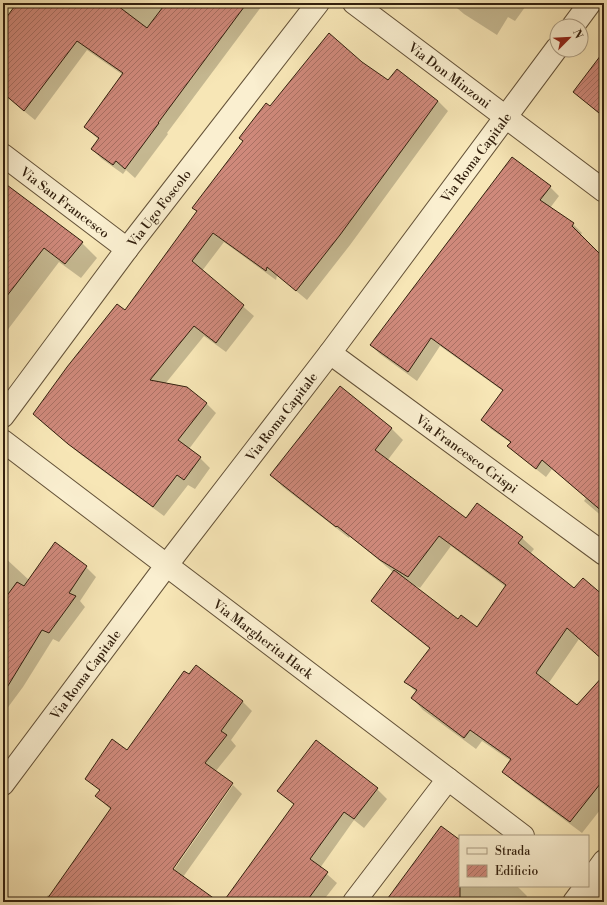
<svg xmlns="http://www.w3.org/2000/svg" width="607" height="905" font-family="'Libre Bodoni',serif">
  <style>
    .shadow { fill: #0003; fill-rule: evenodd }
    .building { fill: url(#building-hatch); stroke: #33200e }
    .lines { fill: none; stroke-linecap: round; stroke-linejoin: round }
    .street-casing { stroke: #645238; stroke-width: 24 }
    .street { stroke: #faefd0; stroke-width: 22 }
    .labels { text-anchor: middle; stroke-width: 3.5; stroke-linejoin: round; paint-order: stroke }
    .street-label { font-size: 13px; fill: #33200e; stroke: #faefd0 }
  </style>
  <defs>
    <pattern id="building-hatch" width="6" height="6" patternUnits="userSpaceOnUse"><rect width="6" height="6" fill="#cf897b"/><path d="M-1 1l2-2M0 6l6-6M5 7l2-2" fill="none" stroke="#a97063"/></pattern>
  </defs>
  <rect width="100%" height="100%" fill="#f7e6b6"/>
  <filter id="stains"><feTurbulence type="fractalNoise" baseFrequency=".005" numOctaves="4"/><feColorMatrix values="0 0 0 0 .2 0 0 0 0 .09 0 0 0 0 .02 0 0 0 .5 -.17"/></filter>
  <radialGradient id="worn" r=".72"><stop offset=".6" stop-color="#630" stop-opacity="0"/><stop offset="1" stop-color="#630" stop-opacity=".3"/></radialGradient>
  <path class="shadow" d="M18 3H264L167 133 168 134 135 178 126 170 123 174 102 159 92 149 99 140 85 127 123 75 87 50 35 120 3 94V23Z
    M451 3H528L515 21 508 17 497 35 464 14Z
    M604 53V118L575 92Z
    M362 63 388 82 438 101 448 111 350 245 307 300 277 275 276 280 224 242 202 271 254 316 226 352 204 336 165 384 206 403 216 413 189 449 200 458 210 468 195 489 188 485 164 516 80 454 44 424 34 414 125 311 197 212 193 208 270 108Z
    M512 158 550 187 559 196 550 208 573 224 582 233 580 236 604 260V518L584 501 586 498 552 469 546 477 518 455 509 446 511 443 491 429 482 420 503 391 440 346 417 381 380 354 371 345Z
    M3 183 82 243 97 258 81 278 59 262 3 336Z
    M391 428 403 440 387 461 466 519 522 538 534 549 530 554 575 589 604 598V661L579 639 548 684 576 705 604 675V805L582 833 515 783 503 771 511 761 482 741 476 749 423 710 412 698 416 692 406 682 430 649 384 612 372 601 393 572 350 536 349 538 283 487 271 475ZM451 546 506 587 477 629 458 620 415 587 416 586 420 588Z
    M3 556 29 580 86 567 96 577 80 601 85 607 59 642 53 639 23 687 3 714Z
    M196 667 243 702 252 711 231 740 236 746 215 772 232 784H231L169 872 171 874 233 785 242 794 183 877 218 902H43L48 895 50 896 111 810 97 796 100 791 86 779 127 751Z
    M317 742 377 789 387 799 364 828 354 820 320 868 337 883 322 902H224L294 805 278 791Z
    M460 842V886H517L527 896 525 900 528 902H386Z"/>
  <path class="building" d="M17 3H114L147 28 166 3H247L158 123H159L125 169 116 161 113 165 91 149 99 138 84 127 123 73 77 41 24 111 3 93V22Z
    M329 33 362 62 388 80 397 69 438 101 340 235 296 291 267 267 266 271 213 233 192 261 244 305 216 343 194 326 150 380 187 387 207 403 178 440 201 457 184 480 177 475 153 507 68 444 33 414 67 367 117 304 125 310 197 211 192 208 243 141 239 138 266 103 270 106Z
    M604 51V117L573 92Z
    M512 157 551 186 540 200 574 223 572 226 604 258V513L542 460 536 469 507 446 511 442 481 420 503 390 431 338 408 372 370 345Z
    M3 182 83 242 65 264 44 248 3 301Z
    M340 386 392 428 375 450 466 518 477 503 523 537 518 543 574 588 583 578 604 596V661L567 628 536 673 577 705 604 675V779L570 822 502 772 511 759 470 730 464 738 411 698 417 690 404 682 430 648 371 601 394 570 458 619 461 615 477 627 506 585 439 536 408 577 380 560 337 526 336 527 270 475Z
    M55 542 87 566 69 593 76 596 49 633 42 630 3 694V601L17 582 24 586Z
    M196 665 243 701 221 731 227 735 205 763 233 783 173 869 219 902H45L111 808 95 796 100 790 85 779 112 739 127 750 184 671 189 674Z
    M316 740 378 788 354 819 344 812 310 859 328 872 306 902H223L294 804 277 791Z
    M441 826 460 840V902H385Z"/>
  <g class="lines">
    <defs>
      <g id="street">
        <path id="s1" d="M354 3 604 191"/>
        <path d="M573 26 590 3"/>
        <path id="s2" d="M3 155 127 249"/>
        <path id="s3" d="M330 353 604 554"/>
        <path id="s4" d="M3 416 127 249 318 3"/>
        <path id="s5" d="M3 441 523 836"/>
        <path id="s6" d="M3 784 166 566 330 353 557 48"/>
        <path d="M588 883 604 861"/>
        <path d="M588 885 604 897"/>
        <path d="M354 902 448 779"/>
        <path d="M574 902 586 886"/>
      </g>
    </defs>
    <use href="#street" class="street-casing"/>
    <use href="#street" class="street"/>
  </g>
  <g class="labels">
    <g class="street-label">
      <text dy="5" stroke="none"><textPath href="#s1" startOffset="120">Via Don Minzoni</textPath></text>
      <text dy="5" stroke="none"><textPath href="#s6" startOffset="785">Via Roma Capitale</textPath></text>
      <text dy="5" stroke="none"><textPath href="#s2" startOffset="78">Via San Francesco</textPath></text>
      <text dy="5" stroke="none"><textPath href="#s4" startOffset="260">Via Ugo Foscolo</textPath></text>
      <text dy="5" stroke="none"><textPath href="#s6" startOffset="461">Via Roma Capitale</textPath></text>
      <text dy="5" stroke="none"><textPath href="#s3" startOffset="170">Via Francesco Crispi</textPath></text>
      <text dy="5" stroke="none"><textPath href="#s5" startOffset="327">Via Margherita Hack</textPath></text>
      <text dy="5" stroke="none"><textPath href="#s6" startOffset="137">Via Roma Capitale</textPath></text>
    </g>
  </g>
  <rect width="607" height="905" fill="none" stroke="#f7e6b6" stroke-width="16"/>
  <rect x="4" y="4" width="599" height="897" fill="none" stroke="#33200e" stroke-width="2"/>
  <rect x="8" y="8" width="591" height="889" fill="none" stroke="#33200e"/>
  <rect x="459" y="835" width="130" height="52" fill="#faefd0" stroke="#aa9c82"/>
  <rect x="467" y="848" width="20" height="6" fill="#faefd0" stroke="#aa9c82"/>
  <text x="495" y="855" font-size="12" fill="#33200e">Strada</text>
  <rect x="467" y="865" width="20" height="12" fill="url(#building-hatch)" stroke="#aa9c82"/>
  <text x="495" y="875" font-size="12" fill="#33200e">Edificio</text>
  <g transform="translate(569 38) rotate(66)"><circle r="19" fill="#faefd0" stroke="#aa9c82"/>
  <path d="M0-3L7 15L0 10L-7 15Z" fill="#8f2418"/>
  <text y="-6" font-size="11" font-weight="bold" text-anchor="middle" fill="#33200e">N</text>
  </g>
  <rect width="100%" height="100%" filter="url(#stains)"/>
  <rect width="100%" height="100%" fill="url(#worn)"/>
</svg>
